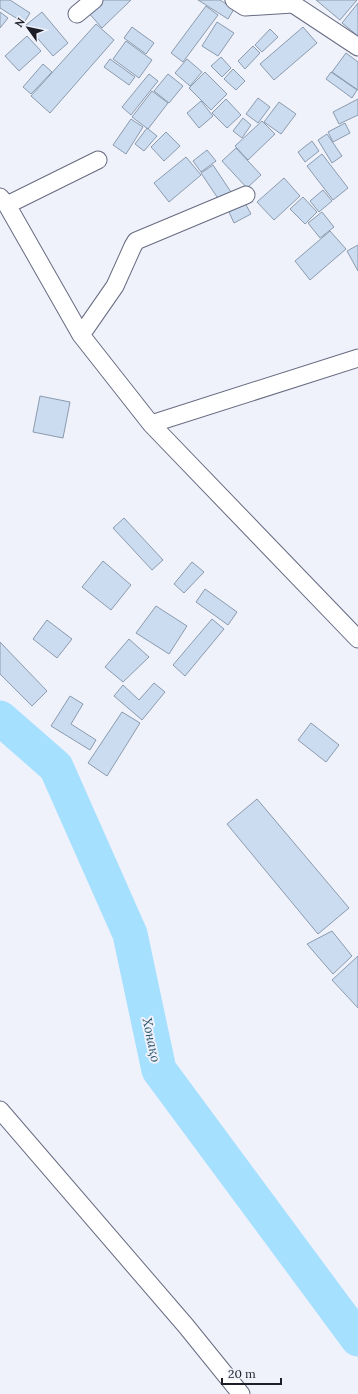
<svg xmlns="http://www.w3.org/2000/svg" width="358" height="1394" font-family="Lora,serif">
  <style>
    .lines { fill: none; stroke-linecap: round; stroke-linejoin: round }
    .river { stroke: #a6e0ff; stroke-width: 35 }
    .building { fill: #cbdcf1; stroke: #8b9bae }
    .minor-casing { stroke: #676b80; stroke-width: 19 }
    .minor { stroke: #fff; stroke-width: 17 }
    .labels { text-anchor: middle; stroke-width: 4; stroke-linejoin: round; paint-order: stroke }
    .water-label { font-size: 13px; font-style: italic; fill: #224f64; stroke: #eff1fb }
  </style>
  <rect width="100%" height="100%" fill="#eff1fb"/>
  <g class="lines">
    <path class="river" d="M0 718 56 767 130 934 159 1070 358 1339"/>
  </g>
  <path class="building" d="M0 0H10L30 13 24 23 0 8Z
    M99 0H131L102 28 87 11Z
    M198 0H220L234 9 228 19Z
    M316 0H357L340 20Z
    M358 3V36L342 23Z
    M206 6 218 15 183 62 171 53Z
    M0 12 8 18 0 28Z
    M42 12 68 43 53 56 26 25Z
    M217 22 234 33 218 56 202 46Z
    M96 24 114 40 50 113 31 96Z
    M132 27 154 43 146 54 124 38Z
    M303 27 317 43 274 80 260 64Z
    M270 29 278 37 262 52 255 45Z
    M27 36 41 51 19 71 5 56Z
    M126 41 152 60 139 78 113 59Z
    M253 46 260 53 245 69 238 61Z
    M346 53 358 62V90L332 72Z
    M221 57 231 68 222 77 211 66Z
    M110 59 135 77 129 85 104 67Z
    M187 59 202 72 190 86 175 73Z
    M43 64 52 72 31 94 23 87Z
    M233 69 245 81 236 90 224 79Z
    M205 72 227 94 211 110 189 88Z
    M331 72 357 90 352 98 326 79Z
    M149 74 158 81 131 115 122 107Z
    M168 74 183 86 169 103 154 91Z
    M152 91 168 103 148 129 132 117Z
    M258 98 270 107 258 123 246 114Z
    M226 99 241 115 227 128 212 113Z
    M358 99V115L339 124 333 112Z
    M201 101 213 116 199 128 187 113Z
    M279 102 296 114 281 134 264 122Z
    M243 118 251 125 242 138 233 131Z
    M131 119 143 127 126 154 113 145Z
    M262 121 275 134 248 160 235 146Z
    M345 123 350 133 333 142 328 132Z
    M147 128 157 136 144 151 135 144Z
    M166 132 180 146 164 161 151 147Z
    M327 134 342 156 332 163 318 140Z
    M312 141 319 151 305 162 298 152Z
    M236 148 261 175 247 188 222 161Z
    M207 150 216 161 201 172 193 161Z
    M322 154 348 188 333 200 307 166Z
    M186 157 201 175 169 202 154 183Z
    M213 165 231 192 219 200 201 173Z
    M284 178 300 196 274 220 257 202Z
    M323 190 332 201 319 212 310 201Z
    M303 197 317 212 305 224 290 209Z
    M245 203 251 214 234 223 229 212Z
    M322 212 334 227 320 238 308 223Z
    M330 231 346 249 310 280 295 261Z
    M358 245V271L347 251Z
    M40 396 70 402 63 438 33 432Z
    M124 518 163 560 152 570 113 528Z
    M103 561 131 585 111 610 82 587Z
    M192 562 204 572 184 593 174 584Z
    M205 589 237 612 228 625 196 602Z
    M156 606 187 626 169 654 136 633Z
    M212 619 224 629 185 676 173 665Z
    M47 620 72 639 57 658 33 639Z
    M129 639 149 657 123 682 105 667Z
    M0 642 47 691 32 706 0 674Z
    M154 683 165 692 142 720 114 696 123 685 139 700Z
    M70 696 83 704 71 724 96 740 90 750 51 726Z
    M122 712 140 723 107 776 88 763Z
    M311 723 339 745 326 762 298 740Z
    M257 799 349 908 318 934 227 824Z
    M332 931 352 956 333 974 307 944Z
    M358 956V1008L332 980Z"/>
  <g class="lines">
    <defs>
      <path id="minor" d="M234 0 245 7 293 4 358 47
        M77 14 94 0
        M0 197 7 205 81 335 151 424 358 639
        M7 205 98 160
        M81 335 115 286 133 246 136 241 246 195
        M151 424 358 358
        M0 1110 186 1326 241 1394"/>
    </defs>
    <use href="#minor" class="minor-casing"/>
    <use href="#minor" class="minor"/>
  </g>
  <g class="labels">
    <g class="water-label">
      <text transform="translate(152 1040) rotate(78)" y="5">Хонақо</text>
    </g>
  </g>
  <g transform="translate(28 28) rotate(303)" stroke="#eff1fb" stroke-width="3" paint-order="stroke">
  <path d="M0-3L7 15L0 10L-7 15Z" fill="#1d1e27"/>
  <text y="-6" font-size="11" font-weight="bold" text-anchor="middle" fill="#1d1e27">N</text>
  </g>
  <path d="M222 1378v6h59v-6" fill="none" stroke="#1d1e27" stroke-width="2"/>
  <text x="228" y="1378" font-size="12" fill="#1d1e27" stroke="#eff1fb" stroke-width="3" paint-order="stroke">20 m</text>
</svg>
